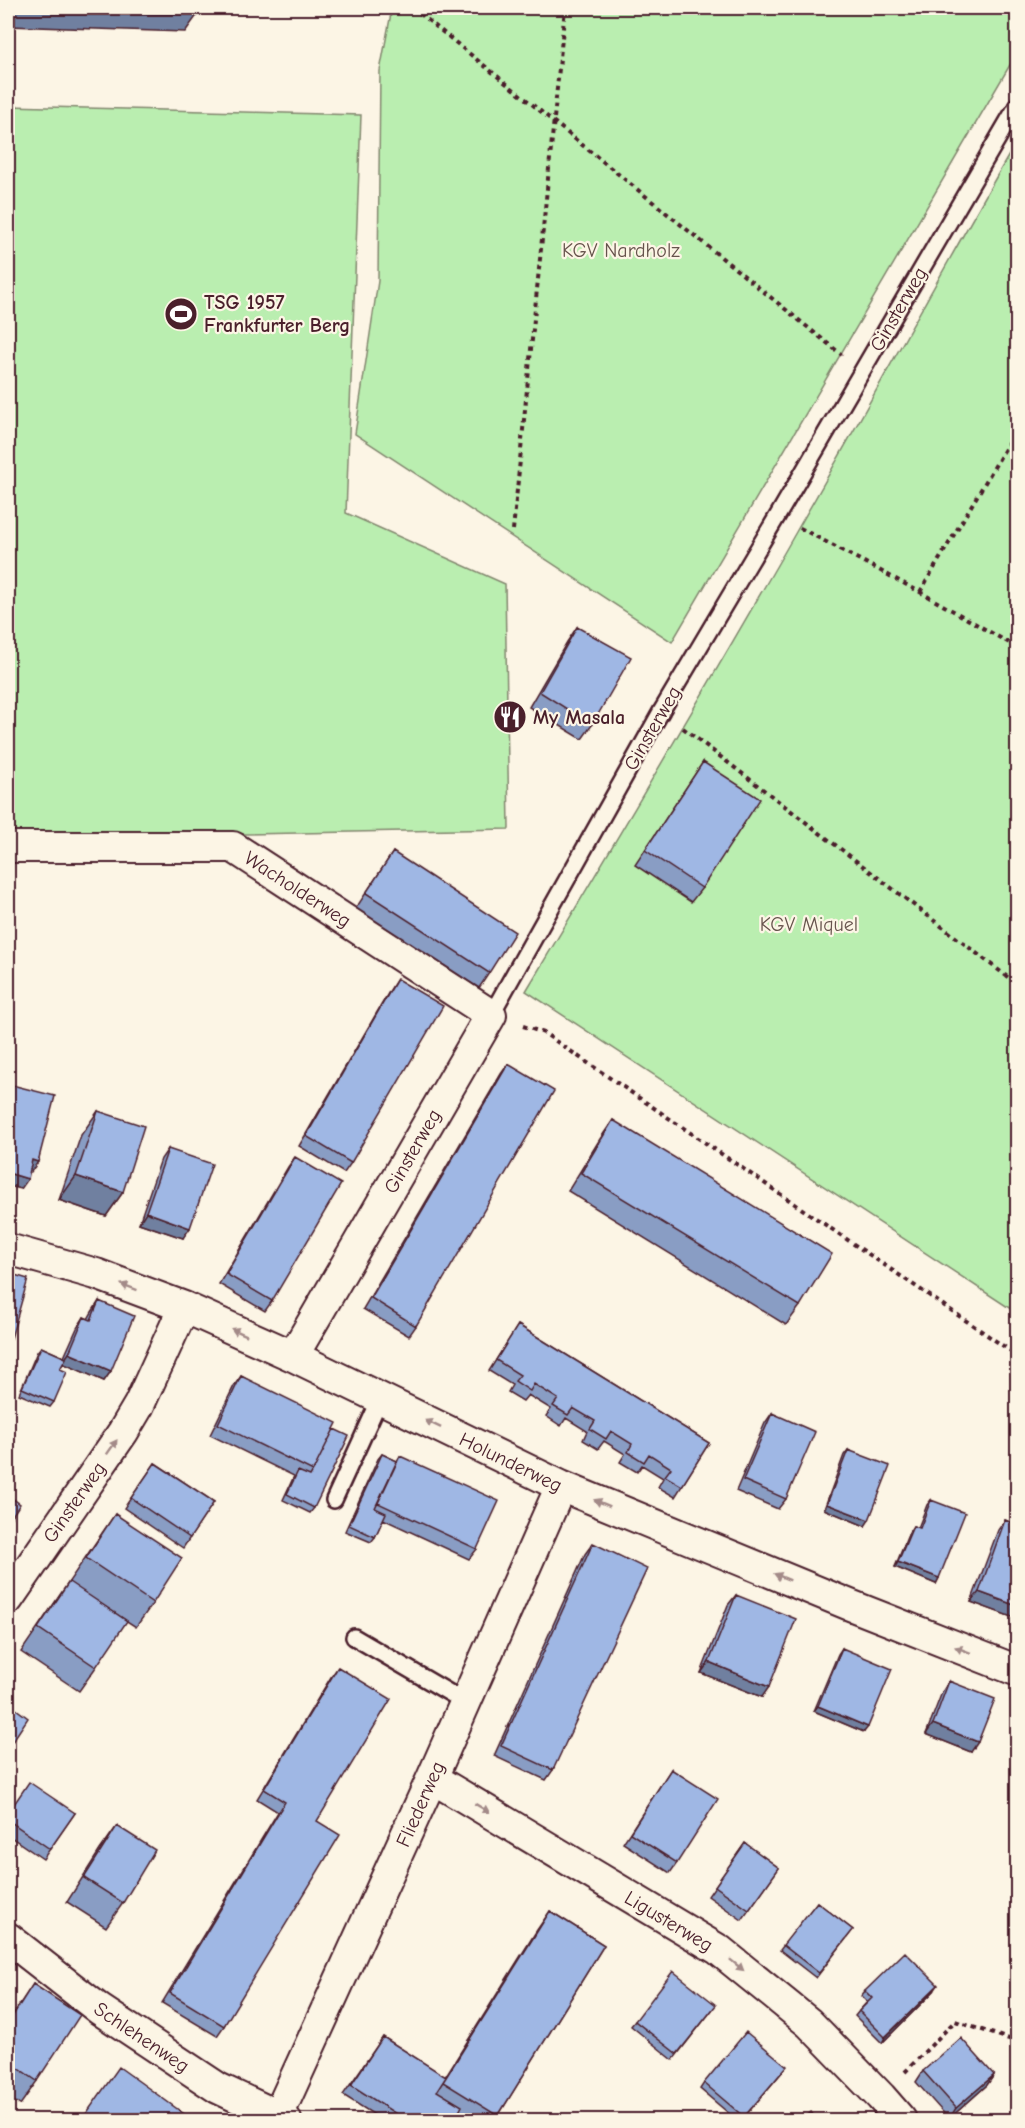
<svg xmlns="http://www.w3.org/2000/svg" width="1025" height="2128" font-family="'Comic Neue',sans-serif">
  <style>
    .green { fill: #baeeb0; stroke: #82866e; stroke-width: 1.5 }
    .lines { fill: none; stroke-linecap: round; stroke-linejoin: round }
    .lane-casing { stroke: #4a1f2b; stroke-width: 20 }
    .street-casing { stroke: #4a1f2b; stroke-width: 34 }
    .path { stroke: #4a1f2b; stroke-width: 4; stroke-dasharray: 4.5 4.5; stroke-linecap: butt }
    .lane { stroke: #fcf5e5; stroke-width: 15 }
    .street { stroke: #fcf5e5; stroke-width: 30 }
    .wall { fill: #899dc4; stroke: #4a1f2b; stroke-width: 1.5 }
    .shaded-wall { fill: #6f80a0; stroke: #4a1f2b; stroke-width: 1.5 }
    .building { fill: #9fb7e4; stroke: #4a1f2b; stroke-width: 1.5 }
    .oneway { fill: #a38a88 }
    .labels { text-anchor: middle; stroke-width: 4.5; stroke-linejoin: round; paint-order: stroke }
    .park-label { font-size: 20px; fill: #66534c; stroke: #fcf5e5 }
    .poi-label { font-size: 20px; font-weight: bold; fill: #4a1f2b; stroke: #fcf5e5; text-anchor: start }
    .street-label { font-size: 20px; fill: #4a1f2b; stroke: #fcf5e5 }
  </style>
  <rect width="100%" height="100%" fill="#fcf5e5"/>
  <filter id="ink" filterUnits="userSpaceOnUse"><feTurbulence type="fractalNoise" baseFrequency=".0167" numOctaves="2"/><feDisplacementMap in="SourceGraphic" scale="12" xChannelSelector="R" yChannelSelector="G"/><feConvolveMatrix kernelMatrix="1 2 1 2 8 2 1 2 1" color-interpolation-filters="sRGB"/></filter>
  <g filter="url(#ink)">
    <path class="green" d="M392 8H1017V53L672 642 355 434 378 281 380 71Z
      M8 106 361 115 346 513 505 584 509 829 244 834 8 831Z
      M1017 141V1313L526 991C617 839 708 686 796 532 871 402 942 270 1017 141Z"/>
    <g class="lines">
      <defs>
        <path id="lane" d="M491 1015 662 710 778 515 1018 104
          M334 1500 380 1399
          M354 1637 465 1702"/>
        <path id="street" d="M8 847H233L491 1015 293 1356
          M8 1249 96 1274 184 1307 293 1356 561 1486 850 1605 1018 1671
          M8 1599 123 1432 139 1405 184 1307
          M432 1778 719 1950 809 2023 881 2097 901 2120
          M8 1938 99 2009 218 2088 286 2120
          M276 2120 432 1778 561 1486"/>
      </defs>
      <use href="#lane" class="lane-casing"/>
      <use href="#street" class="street-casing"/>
      <path class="path" d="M413 8 842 355
        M800 528 920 592 1018 648
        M513 530 565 8
        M920 592 1018 427
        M683 728 1018 985
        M523 1026 544 1033 1018 1356
        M905 2072 955 2021 1018 2042"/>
      <use href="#lane" class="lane"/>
      <use href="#street" class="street"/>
    </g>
    <path class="wall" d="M577 627 592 725 582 739 529 707 567 642Z
      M703 762 702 888 691 902 635 865Z
      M393 852 489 973 479 988 356 908Z
      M397 979 351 1163 344 1173 299 1146 390 990Z
      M508 1064 416 1326 409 1336 363 1309 501 1074Z
      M98 1111 123 1192 106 1216 59 1200 81 1135Z
      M613 1120 800 1306 786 1325 568 1191 600 1139Z
      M168 1149 183 1238 139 1223 161 1159Z
      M295 1157 272 1301 265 1311 219 1284 288 1167Z
      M99 1301 111 1371 104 1381 63 1363 60 1369 54 1402 50 1407 19 1394 37 1352 41 1347 64 1357 77 1328 84 1317 88 1319 92 1312Z
      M518 1325 709 1443 675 1497 658 1487 663 1478 642 1465 637 1472 620 1462 625 1454 604 1441 598 1449 583 1440 587 1431 566 1418 561 1426 546 1416 551 1409 528 1395 523 1401 508 1392 512 1385 489 1371Z
      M241 1376 334 1429 314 1508 310 1513 283 1500 294 1476 210 1435 234 1386Z
      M772 1413 786 1499 778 1509 736 1491 765 1423Z
      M848 1450 865 1526 824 1509 844 1455Z
      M382 1454 397 1461 400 1456 477 1549 469 1559 383 1519 375 1537 371 1542 345 1531 378 1459Z
      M155 1463 214 1502 183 1548 124 1508Z
      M931 1500 939 1578 936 1584 895 1567 909 1532 913 1526 918 1528 927 1505Z
      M115 1514 153 1603 136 1627 96 1601V1667L79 1691 21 1652Z
      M1005 1520 1017 1525V1619L971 1602 998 1530Z
      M593 1543 553 1770 546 1780 494 1756 585 1554Z
      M736 1595 762 1697 701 1673 728 1605Z
      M842 1648 864 1732 814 1711 838 1654Z
      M338 1667 317 1821 224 2026 217 2036 162 2003 278 1812 257 1799 331 1677Z
      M949 1681 971 1752 926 1734 942 1692Z
      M671 1769 677 1863 670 1873 623 1843Z
      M8 1813H75L43 1859 8 1835Z
      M117 1826 123 1903 106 1927 67 1902 100 1850Z
      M745 1843 779 1868 742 1920 708 1896Z
      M817 1902 853 1930 816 1978 780 1950Z
      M550 1911 604 1945 495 2121H461L456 2117 454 2121H384L343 2095 383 2037 445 2077 537 1930Z
      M33 1984 37 2081 20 2105 8 2097V2022Z
      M865 1991H934L882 2043 855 2016 859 2011 867 2002 861 1996Z
      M712 2010 673 2060 631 2026 635 2021Z
      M783 2071 741 2121H738L700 2089 704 2083Z
      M923 2071 994 2075 987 2085 949 2119 916 2082Z"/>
    <path class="shaded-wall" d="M8 8 198 14 185 32 8 26Z
      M32 1160 38 1162 31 1172 25 1171Z
      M8 1173 28 1179 21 1189 8 1186Z
      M76 1176 123 1192 106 1216 59 1200Z
      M146 1212 190 1228 183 1238 139 1223Z
      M69 1353 111 1371 104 1381 62 1363Z
      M827 1504 869 1520 865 1526 824 1509Z
      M898 1562 939 1578 936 1584 895 1567Z
      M979 1592 1017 1606V1619L971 1602Z
      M709 1662 769 1687 762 1697 701 1673Z
      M818 1706 868 1727 864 1732 814 1711Z
      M933 1724 978 1742 971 1752 926 1734Z
      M938 1985 934 1991 882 2043 885 2037Z
      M994 2075 987 2085 949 2119 956 2108Z"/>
    <path class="building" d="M12 8H198V14Z
      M577 627 631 657 592 725 540 692Z
      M703 762 760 799 702 888 645 850Z
      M393 852 515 932 489 973 366 893Z
      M397 979 443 1006 351 1163 306 1136Z
      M508 1064 554 1091 416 1326 371 1298Z
      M8 1084 55 1096 38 1162 32 1160 28 1179 8 1173Z
      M98 1111 144 1126 123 1192 76 1176Z
      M613 1120 832 1254 800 1306 581 1173Z
      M168 1149 212 1164 190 1228 146 1212Z
      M295 1157 341 1184 272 1301 226 1274Z
      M8 1273 28 1279 8 1349Z
      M99 1301 134 1316 111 1371 69 1353 84 1317 91 1320Z
      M518 1325 709 1443 682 1486 665 1476 671 1468 649 1454 644 1462 628 1452 632 1444 611 1431 606 1439 590 1429 595 1421 573 1408 568 1415 553 1406 558 1399 534 1384 530 1391 515 1381 520 1375 496 1360Z
      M41 1347 66 1358 60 1369 67 1372 54 1402 22 1388Z
      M241 1376 337 1423 313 1471 218 1424Z
      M772 1413 815 1432 786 1499 743 1480Z
      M334 1429 349 1436 314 1508 287 1494 298 1471 310 1476 313 1471Z
      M848 1450 890 1466 869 1520 827 1504Z
      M382 1454 397 1461 375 1508 386 1513 375 1537 349 1525Z
      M400 1456 499 1501 477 1549 378 1503Z
      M155 1463 214 1502 190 1538 131 1498Z
      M8 1495 20 1504 8 1522Z
      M931 1500 965 1513 939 1578 898 1562 913 1526 920 1528Z
      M115 1514 182 1558 153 1603 86 1558Z
      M1005 1520 1017 1525V1606L979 1592Z
      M593 1543 647 1569 553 1770 501 1746Z
      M69 1582 127 1621 96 1667 38 1628Z
      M736 1595 796 1619 769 1687 709 1662Z
      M842 1648 892 1669 868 1727 818 1706Z
      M338 1667 391 1699 317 1821 340 1835 224 2026 170 1993 285 1802 264 1789Z
      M949 1681 995 1699 978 1742 933 1724Z
      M8 1703 28 1718 8 1748Z
      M671 1769 718 1799 677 1863 630 1833Z
      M29 1782 75 1813 50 1849 8 1820V1813Z
      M117 1826 155 1850 123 1903 84 1878Z
      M745 1843 779 1868 749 1910 715 1886Z
      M817 1902 853 1930 819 1973 783 1945Z
      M550 1911 604 1945 498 2116 443 2082Z
      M905 1952 938 1985 885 2037 859 2011 872 1998 865 1991Z
      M673 1971 716 2005 677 2054 635 2021Z
      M33 1984 80 2015 37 2081 8 2061V2023Z
      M746 2032 787 2066 744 2117 704 2083Z
      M383 2037 446 2077 437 2091 462 2106 454 2121H407L351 2085Z
      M961 2038 994 2075 956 2108 923 2071Z
      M119 2067 194 2121H81Z
      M811 2112 818 2121H801Z"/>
    <defs><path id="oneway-solid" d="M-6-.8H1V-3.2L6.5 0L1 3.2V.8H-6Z" transform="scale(1.5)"/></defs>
    <g class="oneway">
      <use href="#oneway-solid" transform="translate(129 1287) rotate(-160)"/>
      <use href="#oneway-solid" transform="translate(239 1332) rotate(-156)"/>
      <use href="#oneway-solid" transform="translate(433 1424) rotate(-154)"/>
      <use href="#oneway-solid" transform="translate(112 1447) rotate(-55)"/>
      <use href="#oneway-solid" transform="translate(602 1503) rotate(-158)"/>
      <use href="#oneway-solid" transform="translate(782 1577) rotate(-158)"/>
      <use href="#oneway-solid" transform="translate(963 1650) rotate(-159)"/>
      <use href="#oneway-solid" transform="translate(482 1808) rotate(31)"/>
      <use href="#oneway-solid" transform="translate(737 1965) rotate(39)"/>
    </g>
  </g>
  <defs>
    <symbol id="stadium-disc" viewBox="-11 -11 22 22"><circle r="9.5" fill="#4a1f2b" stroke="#fcf5e5"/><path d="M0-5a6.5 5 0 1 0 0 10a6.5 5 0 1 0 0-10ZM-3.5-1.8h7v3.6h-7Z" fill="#fff"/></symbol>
    <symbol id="restaurant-disc" viewBox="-11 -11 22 22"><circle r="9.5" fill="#4a1f2b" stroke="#fcf5e5"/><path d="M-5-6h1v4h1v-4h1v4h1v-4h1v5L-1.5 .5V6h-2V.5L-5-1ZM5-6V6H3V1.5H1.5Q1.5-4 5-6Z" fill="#fff"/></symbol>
  </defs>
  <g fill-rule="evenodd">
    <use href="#stadium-disc" x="162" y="295" width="38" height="38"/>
    <use href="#restaurant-disc" x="491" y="698" width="38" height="38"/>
  </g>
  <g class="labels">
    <g class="park-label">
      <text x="621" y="257">KGV Nardholz</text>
      <text x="809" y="931">KGV Miquel</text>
    </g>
    <g class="poi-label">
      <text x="204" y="309">TSG 1957<tspan x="204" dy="23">Frankfurter Berg</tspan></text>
      <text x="533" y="724">My Masala</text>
    </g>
    <g class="street-label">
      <text transform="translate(898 309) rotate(-60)" y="7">Ginsterweg</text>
      <text transform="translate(652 728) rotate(-60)" y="7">Ginsterweg</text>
      <text transform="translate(298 889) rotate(33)" y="7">Wacholderweg</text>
      <text transform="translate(412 1151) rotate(-60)" y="7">Ginsterweg</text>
      <text transform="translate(511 1462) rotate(26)" y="7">Holunderweg</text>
      <text transform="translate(74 1502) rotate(-55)" y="7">Ginsterweg</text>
      <text transform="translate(420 1804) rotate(-66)" y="7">Fliederweg</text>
      <text transform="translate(669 1921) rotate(31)" y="7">Ligusterweg</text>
      <text transform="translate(142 2037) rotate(34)" y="7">Schlehenweg</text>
    </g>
  </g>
  <rect width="1025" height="2128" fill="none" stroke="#fcf5e5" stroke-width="30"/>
  <rect x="15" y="15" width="995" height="2098" fill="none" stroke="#4a1f2b" stroke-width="2" filter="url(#ink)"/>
</svg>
